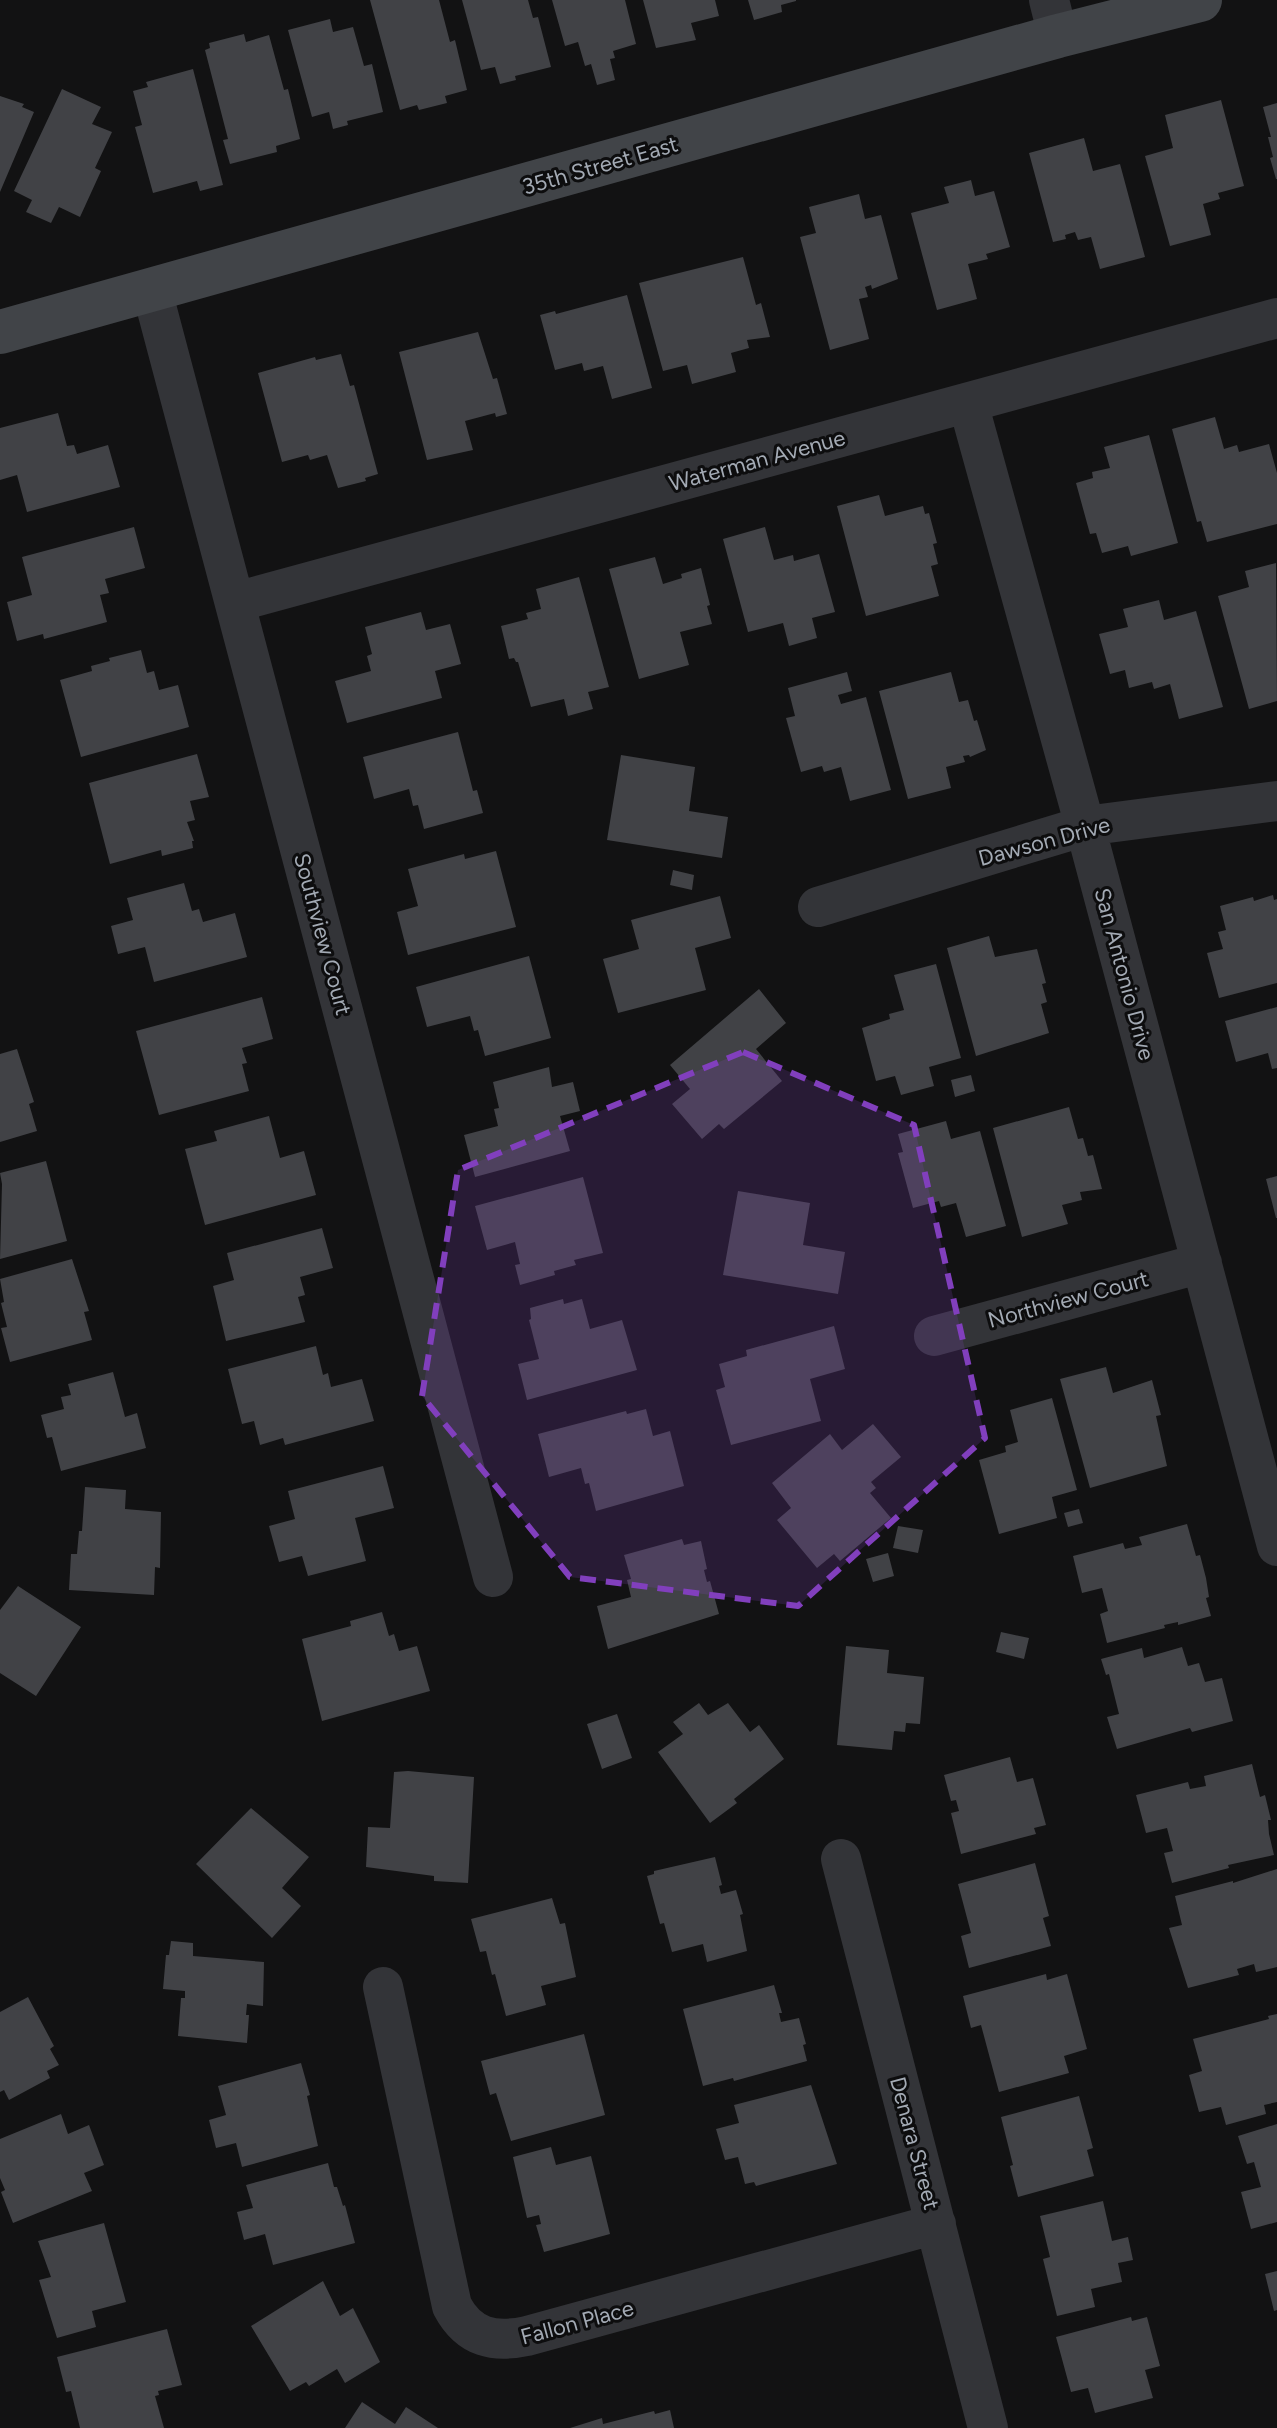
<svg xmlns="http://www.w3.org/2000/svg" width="1277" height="2428" font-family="Figtree,sans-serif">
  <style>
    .building { fill: #414246 }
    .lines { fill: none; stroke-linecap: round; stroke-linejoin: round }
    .street { stroke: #333438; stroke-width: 40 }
    .secondary { stroke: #414448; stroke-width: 44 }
    .marked { fill: #813fbd; fill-opacity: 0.2; stroke: #813fbd; stroke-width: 6; stroke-dasharray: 16 10; stroke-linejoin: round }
    .labels { text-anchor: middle; stroke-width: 6; stroke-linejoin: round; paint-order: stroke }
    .street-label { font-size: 22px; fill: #a3aab4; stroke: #0d0d0e }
  </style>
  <rect width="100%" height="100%" fill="#121213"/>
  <path class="building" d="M370 0H439L450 42 455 40 467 90 445 96 447 103 419 110 417 105 400 110Z
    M462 0H528L533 18 538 17 551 67 515 76 516 80 500 84 495 67 481 70Z
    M552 0H625L636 44 613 51 615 58 610 59 615 80 597 85 591 64 585 66 578 42 565 46Z
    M643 0H715L719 16 691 23 696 40 656 48Z
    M748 0H796V1L781 5 782 12 754 20Z
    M330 19 333 32 353 27 364 66 372 64 383 112 347 121 348 125 333 129 329 112 312 117 288 30Z
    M244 34 246 42 269 35 284 90 288 89 300 139 276 146 277 152 230 164 223 140 228 139 205 50 210 48 209 43Z
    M193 69 223 185 200 191 197 181 153 193 135 127 142 125 133 91 148 87 146 82Z
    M62 89 101 107 92 124 112 132 95 168 101 171 80 217 59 207 51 223 26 212 32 200 14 191Z
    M0 96 24 104 22 107 34 112 0 192Z
    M1221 100 1244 186 1218 193 1220 199 1203 204 1211 235 1170 246 1145 156 1173 148 1165 115Z
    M1277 103V179H1276L1270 158 1273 157 1268 137H1271L1263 107Z
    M1084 138 1093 171 1120 164 1145 257 1100 269 1091 237 1078 240 1075 232 1065 235 1066 239 1053 242 1029 153Z
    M971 180 975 196 994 191 1010 247 986 254 988 259 968 264 977 299 937 310 911 213 949 203 944 187Z
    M859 194 865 219 881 215 898 279 872 289 871 285 865 287 868 297 859 299 869 339 830 350 800 237 816 233 809 207Z
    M743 257 756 305 761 303 770 337 747 340 749 348 731 353 736 372 692 384 687 365 663 371 639 283Z
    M627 295 652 388 612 399 603 366 584 371 582 363 555 370 540 315 555 311 556 314Z
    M478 332 493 379 497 378 507 414 496 417 495 413 465 421 473 450 427 460 399 352Z
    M341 354 350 386 354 385 378 474 365 478 366 481 338 488 327 455 310 460 308 455 282 462 258 373 315 357 316 360Z
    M58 413 67 446 74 445 77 454 108 445 120 487 27 512 17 475 0 480V428Z
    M1215 417 1224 449 1237 445 1239 452 1269 444 1277 473V524L1207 542 1201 521 1197 522 1172 429Z
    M1149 435 1178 543 1131 556 1128 546 1102 553 1096 533 1090 534 1076 483 1093 478 1092 472 1110 468 1104 447Z
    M879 495 885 516 923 506 925 514 929 513 937 543 933 544 938 564 931 566 939 596 866 616 837 506Z
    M134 527 145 568 105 579 109 593 100 595 107 622 44 639 43 634 17 641 7 602 32 595 22 557Z
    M765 527 774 560 793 555 794 561 819 554 835 612 812 618 817 638 789 646 783 623 748 632 723 539Z
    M655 557 663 584 682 578 681 574 701 568 710 605 707 606 712 624 680 632 689 665 639 679 609 569Z
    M1276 563 1277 701 1249 709 1218 596 1249 587 1245 571Z
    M579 577 609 687 588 692 593 709 568 716 564 699 531 707 518 662H516L514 658 509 659 501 626 528 619 526 613 541 609 536 589Z
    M1159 600 1164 620 1196 611 1223 707 1179 719 1170 684 1154 689 1152 682 1129 688 1125 670 1110 674 1099 634 1128 627 1123 609Z
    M421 612 426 630 450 624 461 664 435 671 442 698 347 723 335 681 371 671 367 656 372 654 365 627Z
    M141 650 147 673 154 671 159 690 178 685 189 727 81 757 60 680 92 671 91 666 110 661 109 658Z
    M847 672 852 691 838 695 841 704 866 697 891 790 850 801 841 767 824 772 822 766 801 772 786 718 795 716 788 688Z
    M951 672 959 702 968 700 974 721 977 720 986 750 970 757 969 755 963 756 965 762 946 767 951 788 908 799 879 691Z
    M458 732 473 791 477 790 483 813 424 829 418 805 413 806 409 789 374 799 363 757Z
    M197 754 209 797 190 801 195 820 187 822 194 841H192L193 848 162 856 161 850 110 864 89 783Z
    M621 755 695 767 689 811 728 817 722 858 607 840Z
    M496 851 516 927 408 955 397 912 418 906 408 869 464 854 465 859Z
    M673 870 694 875 692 890 670 885Z
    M184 883 192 911 199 909 203 922 235 913 247 957 154 982 145 947 118 954 111 926 133 920 127 898Z
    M1273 895 1274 900 1277 899V983L1219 998 1207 953 1223 949 1218 932 1226 930 1220 906 1253 897 1254 901Z
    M720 896 731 938 695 948 706 990 618 1013 603 959 639 949 631 920Z
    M989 936 995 957 1037 949 1046 983 1042 984 1047 1002 1041 1004 1049 1033 976 1056 947 948Z
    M529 956 551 1038 485 1056 478 1030 474 1031 470 1016 427 1027 416 987Z
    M936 964 961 1058 929 1067 934 1086 901 1095 895 1076 876 1081 862 1028 890 1019 889 1014 904 1010 894 975Z
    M759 989 786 1023 756 1049 782 1081 724 1129 719 1124 702 1139 672 1104 690 1089 670 1065Z
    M262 997 273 1039 242 1048 247 1063 242 1064 249 1091 159 1115 136 1031Z
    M1277 1007V1068L1272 1069 1268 1053 1236 1062 1225 1021Z
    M17 1049 34 1102 29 1104 37 1131 0 1142V1054Z
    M549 1067 552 1087 573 1082 580 1111 560 1116 570 1151 475 1177 464 1135 498 1126 494 1109 499 1108 493 1082Z
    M971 1075 975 1091 955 1097 951 1080Z
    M1069 1107 1078 1139 1083 1138 1088 1156 1093 1155 1102 1189 1080 1192 1082 1200 1062 1205 1068 1224 1022 1237 993 1128Z
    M269 1116 280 1158 304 1151 316 1195 205 1225 185 1149 217 1141 214 1131Z
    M946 1121 951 1139 980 1131 1006 1226 966 1237 956 1203 941 1207 939 1201 913 1208 898 1153 903 1152 898 1134Z
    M46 1161 67 1241 0 1259 2 1184 0 1173Z
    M1277 1176V1218H1276L1266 1179Z
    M583 1177 603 1253 574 1260 576 1265 554 1271 555 1275 520 1285 515 1265 520 1264 515 1242 487 1250 475 1206Z
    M738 1191 810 1203 803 1245 845 1252 838 1294 723 1275Z
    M322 1228 333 1268 300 1277 305 1295 298 1297 305 1322 226 1341 213 1286 234 1280 227 1253Z
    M72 1259 89 1311 84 1312 92 1340 10 1362 1 1328 7 1327 1 1303 4 1302 0 1279Z
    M563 1299 564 1304 582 1299 590 1329 622 1320 637 1370 527 1400 518 1364 539 1359 529 1320 531 1319 530 1308Z
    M834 1326 845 1369 810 1379 821 1421 731 1445 716 1390 725 1387 719 1364 747 1356 746 1350Z
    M316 1346 323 1375 328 1373 331 1387 362 1379 374 1421 285 1445 283 1438 260 1445 254 1421 242 1424 228 1369Z
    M1106 1367 1113 1393 1152 1380 1161 1415 1156 1416 1167 1466 1090 1488 1060 1379Z
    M113 1372 125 1417 137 1413 146 1448 61 1471 52 1437 47 1438 41 1415 64 1409 61 1397 71 1395 68 1384Z
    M1052 1398 1077 1490 1052 1497 1057 1518 999 1534 979 1460 1006 1452 1005 1446 1018 1442 1010 1410Z
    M646 1409 653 1436 670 1431 684 1486 596 1511 589 1483 585 1484 581 1468 549 1477 538 1434 626 1411 627 1414Z
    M873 1424 901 1457 871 1482 876 1488 870 1493 891 1518 840 1561 834 1554 817 1568 777 1520 791 1508 772 1483 830 1434 842 1450Z
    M383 1466 394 1508 355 1518 366 1561 308 1576 302 1556 279 1562 269 1526 295 1519 288 1491Z
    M85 1487 126 1490 125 1509 161 1512 160 1568 155 1567 154 1595 69 1590 71 1554H77L79 1531H82Z
    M1079 1509 1083 1523 1068 1527 1064 1513Z
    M1187 1524 1196 1556 1200 1555 1206 1578 1209 1597 1206 1598 1211 1616 1178 1625V1622L1164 1625 1165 1628 1107 1643 1100 1614 1108 1611 1102 1588 1082 1593 1073 1556 1123 1543 1125 1549 1142 1545 1139 1537Z
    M898 1526 923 1530 918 1553 893 1548Z
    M682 1539 684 1545 701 1541 707 1569 704 1570 707 1582 710 1581 719 1614 608 1649 597 1606 631 1597 627 1580 631 1579 624 1555Z
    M888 1553 894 1576 873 1582 866 1559Z
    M18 1586 81 1627 36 1696 0 1673V1610Z
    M382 1612 389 1636 394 1634 399 1651 417 1646 430 1691 322 1721 302 1639 351 1626 350 1621Z
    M1001 1632 1029 1638 1024 1659 996 1652Z
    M846 1646 889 1650 887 1673 924 1677 920 1724 906 1723 905 1732 894 1731 892 1750 837 1745Z
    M1182 1647 1188 1666 1199 1663 1205 1682 1222 1678 1233 1721 1192 1732 1190 1728 1117 1749 1107 1717 1119 1714 1109 1674 1106 1675 1101 1659 1142 1648 1144 1658Z
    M699 1703 708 1715 728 1703 750 1732 759 1725 784 1759 734 1799 737 1803 710 1823 658 1752 683 1734 673 1722Z
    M617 1714 632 1758 602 1769 587 1724Z
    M1010 1757 1017 1782 1033 1778 1046 1825 1034 1828 1036 1834 961 1854 951 1813 959 1811 956 1800 951 1801 944 1775Z
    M1252 1764 1260 1797 1265 1795 1271 1820H1268L1269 1834 1274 1855 1228 1865 1229 1868 1172 1883 1164 1853 1173 1851 1167 1828 1146 1833 1136 1795 1188 1782 1190 1789 1206 1786 1204 1776Z
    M408 1771 474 1777 468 1883 434 1881V1876L366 1867 368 1827 390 1828 394 1772Z
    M251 1808 309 1857 282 1888 301 1906 272 1938 196 1864Z
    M715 1857 722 1885 719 1886 721 1894 736 1890 743 1914 740 1915 747 1951 707 1962 703 1944 672 1952 664 1923 660 1924 647 1876 654 1874V1871Z
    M1035 1863 1049 1916 1043 1918 1051 1946 969 1968 961 1936 971 1933 958 1884Z
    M1277 1869V1967L1256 1972 1254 1964 1237 1969 1239 1975 1188 1988 1169 1928 1182 1925 1175 1896 1233 1881V1883Z
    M552 1898 560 1924 565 1923 576 1977 541 1986 546 2005 506 2016 495 1974 492 1975 486 1951 480 1952 471 1919Z
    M171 1941 193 1943V1956L264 1962 263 2006 247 2004 246 2015H249L247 2043 178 2036 181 1998H185V1991L163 1989 166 1955H169Z
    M1046 1974 1047 1980 1067 1974 1087 2049 1064 2056 1069 2073 999 2092 981 2025 971 2028 963 1996Z
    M774 1985 782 2013H779L781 2022 799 2018 806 2044 803 2045 807 2061 734 2081 733 2078 703 2086 683 2009Z
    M28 1997 54 2046 50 2049 59 2065 47 2071 50 2078 9 2100 4 2090 0 2092V2012Z
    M1277 2014V2102L1264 2105 1266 2114 1226 2125 1221 2107 1199 2112 1189 2075 1202 2071 1193 2039 1269 2019 1268 2016Z
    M584 2034 605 2115 511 2141 496 2093 490 2095 481 2061Z
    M301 2063 310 2095 307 2096 318 2146 242 2167 236 2143 216 2148 209 2120 226 2115 218 2086Z
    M811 2085 837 2164 756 2186 754 2182 745 2184 738 2157 725 2160 716 2129 739 2123 734 2105Z
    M1079 2096 1093 2148 1087 2150 1094 2176 1018 2197 1010 2166 1013 2165 1001 2117Z
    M61 2114 68 2134 89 2125 104 2165 84 2173 92 2191 13 2223 1 2192 5 2190 0 2178V2139Z
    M1277 2124V2222L1251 2229 1241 2192 1261 2187 1254 2162 1247 2164 1238 2136Z
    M551 2147 556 2165 591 2156 610 2234 544 2252 536 2225 541 2224 539 2215 527 2218 513 2157Z
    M328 2163 334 2187H337L343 2206 345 2205 355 2243 273 2265 265 2234 244 2240 237 2212 253 2208 246 2185Z
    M1103 2201 1112 2241 1128 2237 1133 2260 1118 2263 1122 2282 1091 2289 1095 2307 1057 2316 1043 2259 1050 2257 1040 2216Z
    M104 2223 126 2302 92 2311 96 2327 57 2338 39 2280 51 2277 38 2241Z
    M1277 2271V2310L1274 2311 1265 2274Z
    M323 2281 340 2316 353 2308 380 2362 345 2383 337 2369 309 2386 306 2382 290 2391 251 2326Z
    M1131 2317 1132 2321 1147 2317 1160 2366 1145 2370 1153 2398 1095 2413 1088 2388 1071 2392 1056 2337Z
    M167 2329 182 2385 158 2391 159 2395 155 2396 164 2428H80L71 2391 66 2392 57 2357Z
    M362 2402 395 2424 406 2407 438 2428H345Z
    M670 2410 674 2428H570L602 2418 603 2424 654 2411 655 2414Z"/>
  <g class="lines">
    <path class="street" d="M1049 0 1058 36
      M152 291 493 1577
      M968 403 1085 826 1277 1546
      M236 602 1277 318
      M818 907 1085 826 1277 801
      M934 1336 1202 1263
      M841 1859 988 2428
      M383 1987 452 2306C469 2338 494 2343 527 2336L936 2224"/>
    <path class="secondary" d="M0 332 1058 36 1200 0"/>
  </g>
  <path class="marked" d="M743 1052 914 1125 985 1438 798 1606 570 1577 422 1396 458 1170Z"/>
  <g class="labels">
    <g class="street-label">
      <text transform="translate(600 165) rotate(-16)" y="8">35th Street East</text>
      <text transform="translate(757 460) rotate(-15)" y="8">Waterman Avenue</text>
      <text transform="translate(1044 841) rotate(-15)" y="8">Dawson Drive</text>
      <text transform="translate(323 934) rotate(75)" y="8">Southview Court</text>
      <text transform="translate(1125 974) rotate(75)" y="8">San Antonio Drive</text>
      <text transform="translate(1068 1299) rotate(-15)" y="8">Northview Court</text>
      <text transform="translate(915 2143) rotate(75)" y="8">Denara Street</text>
      <text transform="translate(577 2322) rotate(-15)" y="8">Fallon Place</text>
    </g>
  </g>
</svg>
